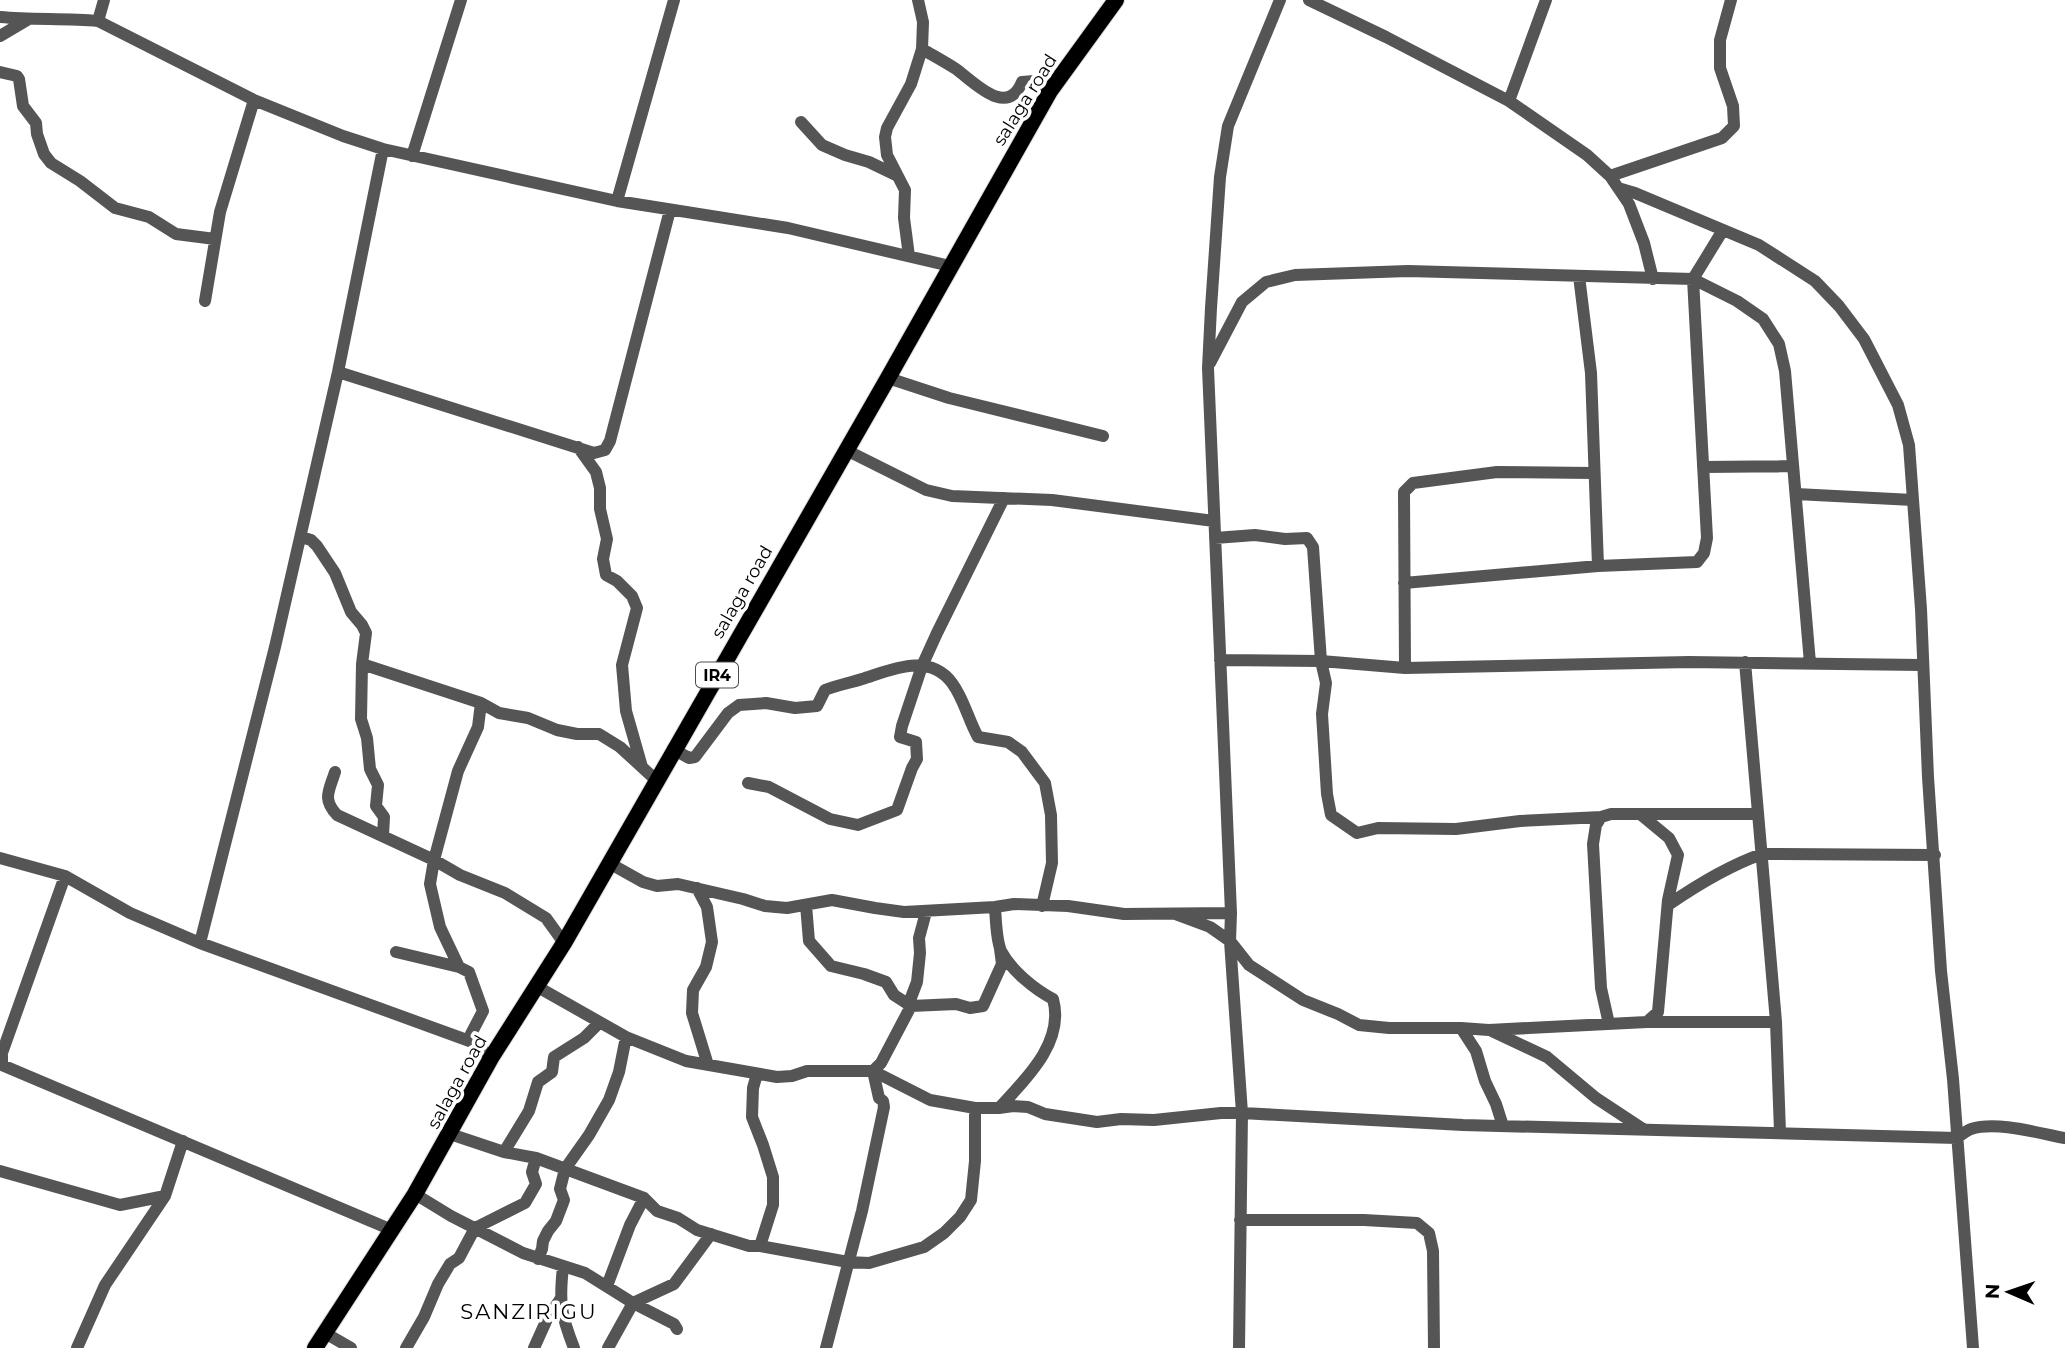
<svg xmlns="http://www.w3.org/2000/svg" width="2065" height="1348" font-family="Montserrat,sans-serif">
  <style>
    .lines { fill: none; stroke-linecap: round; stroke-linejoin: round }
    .major-casing { stroke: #dbdbdb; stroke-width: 18 }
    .minor { stroke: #555; stroke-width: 12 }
    .major { stroke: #000; stroke-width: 16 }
    .labels { text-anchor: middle; stroke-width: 7; stroke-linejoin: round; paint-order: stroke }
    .shield { fill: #fff; stroke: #4c4c4c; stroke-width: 2 }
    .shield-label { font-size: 16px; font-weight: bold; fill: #000 }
    .street-label { font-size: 18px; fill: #000; stroke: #fff }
    .quarter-label { font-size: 21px; letter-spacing: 2px; fill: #000; stroke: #fff }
  </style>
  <rect width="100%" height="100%" fill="#fff"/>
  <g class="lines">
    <defs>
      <path id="major" d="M315 1348 415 1194 491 1058 564 943 888 378 1050 91 1116 0"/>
    </defs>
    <use href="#major" class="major-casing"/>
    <path class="minor" d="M1309 0 1386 37 1509 101 1587 155 1610 176 1629 204 1644 243 1653 279
      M0 17C33 20 65 18 98 21L254 100 343 136 383 149 617 201 788 228 950 266
      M98 21 104 0
      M0 36 27 20
      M922 49C934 56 945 62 956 69 975 83 1007 118 1022 82L1034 81 1050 91
      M0 72 17 76 19 79 23 106 36 123 37 134 44 154 51 163 80 181 115 208 149 217 176 234 215 239
      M1509 101 1546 0
      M801 122 822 145 845 155 869 162 896 175
      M412 156 461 0
      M1610 176 1722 138 1734 126 1733 106 1720 68V40L1731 0
      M1618 188 1635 193 1759 245 1815 281 1839 306 1864 339 1898 405 1909 445 1921 609 1928 777 1941 971 1953 1079 1973 1348
      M617 201 674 0
      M909 256 904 218 905 190 887 155 885 137 887 128 911 84 922 49 923 22 918 0
      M1579 276 1591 373 1598 566
      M205 301 220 212 254 100
      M1210 363 1242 302 1266 282 1295 275 1408 271 1693 279 1737 301 1763 319 1779 344 1785 371 1810 663
      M338 372 594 453 605 450 610 441 670 210
      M888 378 949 398 1103 436
      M578 447 596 472 600 488V509L607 539 603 559 606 575 617 581 632 596 637 608 622 665 626 711 642 767
      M846 450 926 490 952 496 1052 500 1214 521
      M1703 467 1793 466
      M1796 494 1913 500
      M301 537 311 540 317 546 335 573 351 612 362 625 366 633 362 664 361 719 367 738 370 769 378 785 376 806 384 817 383 836
      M1215 538 1255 535 1285 539 1307 538 1313 547 1321 661 1326 683 1322 714 1327 794 1331 815 1357 833 1378 828 1456 829 1520 821 1601 817
      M1404 583 1598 566 1697 562 1704 553 1707 538 1693 279 1723 230
      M1220 660 1321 661 1405 668 1689 662 1922 665
      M1745 662 1776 1022 1780 1132
      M362 664 481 703 499 713 528 718 557 730 577 734H599L620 747 656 780
      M1405 668 1404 492 1413 483 1497 472 1594 473
      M673 749 689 758 695 757 728 713 739 705 766 703 795 708 817 706 825 690C837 685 850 683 862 679 891 670 929 652 952 683 964 699 968 719 978 737L1008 742 1022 752 1045 783 1051 815 1052 863 1042 906
      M335 772C329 791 322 799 337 815L434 860 460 875 505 893 546 918 564 943
      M748 783 769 787 830 819 858 825 897 810 912 768 917 759 916 742 900 737 902 726 922 666 937 633 1004 498
      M1640 814 1669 838 1678 855 1668 900 1658 1012 1647 1022
      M0 858 65 876 130 913 200 943 475 1043 491 1058
      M609 863 643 882 657 886 678 884 743 899 765 906 787 908 832 900 875 908 904 912 995 907 1014 904 1068 906 1124 914 1231 913
      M65 876 2 1053V1065L392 1230
      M697 888 707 907 712 942 706 967 693 990 692 1013 708 1065
      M806 905 809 941 831 966 864 974 886 982 894 995 911 1006
      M1668 905C1697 885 1728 866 1762 854L1935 855
      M995 907C996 920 996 939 1001 951 1011 970 1034 989 1053 999 1065 1042 1026 1079 999 1108
      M1175 914 1210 927 1230 941 1249 965 1303 1000 1338 1014 1359 1025 1389 1028H1461L1489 1030 1647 1022H1776
      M200 943 275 647 338 372 383 149
      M396 952 459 967
      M536 986 626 1037 686 1061 777 1077 792 1076 807 1071H873L930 1100 975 1108H999L1013 1106 1028 1107 1045 1114 1097 1122 1121 1119 1154 1120 1221 1113H1242L1463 1125 1957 1138C1961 1135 1966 1131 1971 1129 1997 1121 2038 1133 2065 1138
      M909 1003 917 982 920 953 919 938 926 912
      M1609 1024 1601 988 1593 844 1596 825 1601 817 1611 814H1758
      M1461 1028 1476 1051 1485 1081 1496 1104 1503 1126
      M1492 1031 1547 1057 1596 1098 1643 1129
      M475 1043 471 1034 483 1011 469 972 459 967 440 927 430 884 434 860 458 771 478 727 481 703
      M873 1071 881 1063 911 1006 956 1004 970 1008 983 1006 1002 964 1000 949
      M757 1074 753 1088 752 1117 763 1145 773 1177V1205L760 1246
      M450 1134 504 1152 536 1158 644 1198 657 1211 678 1218 697 1230 749 1246H760L848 1262 869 1263 924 1247 944 1233 960 1217 971 1200 975 1161V1108
      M504 1152 529 1111 538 1082 552 1072 554 1057 584 1038 599 1023
      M0 1171 120 1205 165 1196
      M415 1194 451 1216 523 1253 585 1273 633 1303 674 1324 677 1329
      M1240 1220H1364L1417 1223 1429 1233 1433 1251 1434 1348
      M538 1259 542 1249 543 1241 548 1231 556 1221 564 1200 560 1189 565 1169 589 1135 609 1100 619 1072 626 1037
      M563 1267C559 1303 561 1315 574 1348
      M607 1286 630 1225 644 1198
      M325 1333 351 1348
      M77 1348 105 1285 165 1196 183 1141
      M406 1348 424 1317 438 1284 450 1264 459 1258 475 1228 525 1203 536 1184 532 1172 536 1158
      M534 1348 547 1319 561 1298
      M608 1348 633 1303 674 1284 711 1234
      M826 1348 862 1211 884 1107 883 1101 879 1098 873 1071
      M1239 1348 1242 1113 1230 941 1231 913 1208 368 1211 308 1220 177 1228 126 1280 0"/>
    <use href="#major" class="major"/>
  </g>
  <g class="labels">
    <rect class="shield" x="696" y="662.5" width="42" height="25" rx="5"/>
    <g class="shield-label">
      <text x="717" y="681">IR4</text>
    </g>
    <g class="street-label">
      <text transform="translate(1025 100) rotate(-58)" y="6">salaga road</text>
      <text transform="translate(742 592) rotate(-60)" y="6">salaga road</text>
      <text transform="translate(457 1082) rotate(-61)" y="6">salaga road</text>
    </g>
    <g class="quarter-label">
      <text x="529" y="1319">SANZIRIGU</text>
    </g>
  </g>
  <g transform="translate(2009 1292) rotate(272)" stroke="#ffffff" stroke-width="5" paint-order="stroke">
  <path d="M0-5L12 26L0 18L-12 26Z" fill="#000000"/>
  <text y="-10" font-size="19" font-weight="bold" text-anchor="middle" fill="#000000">N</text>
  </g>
</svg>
